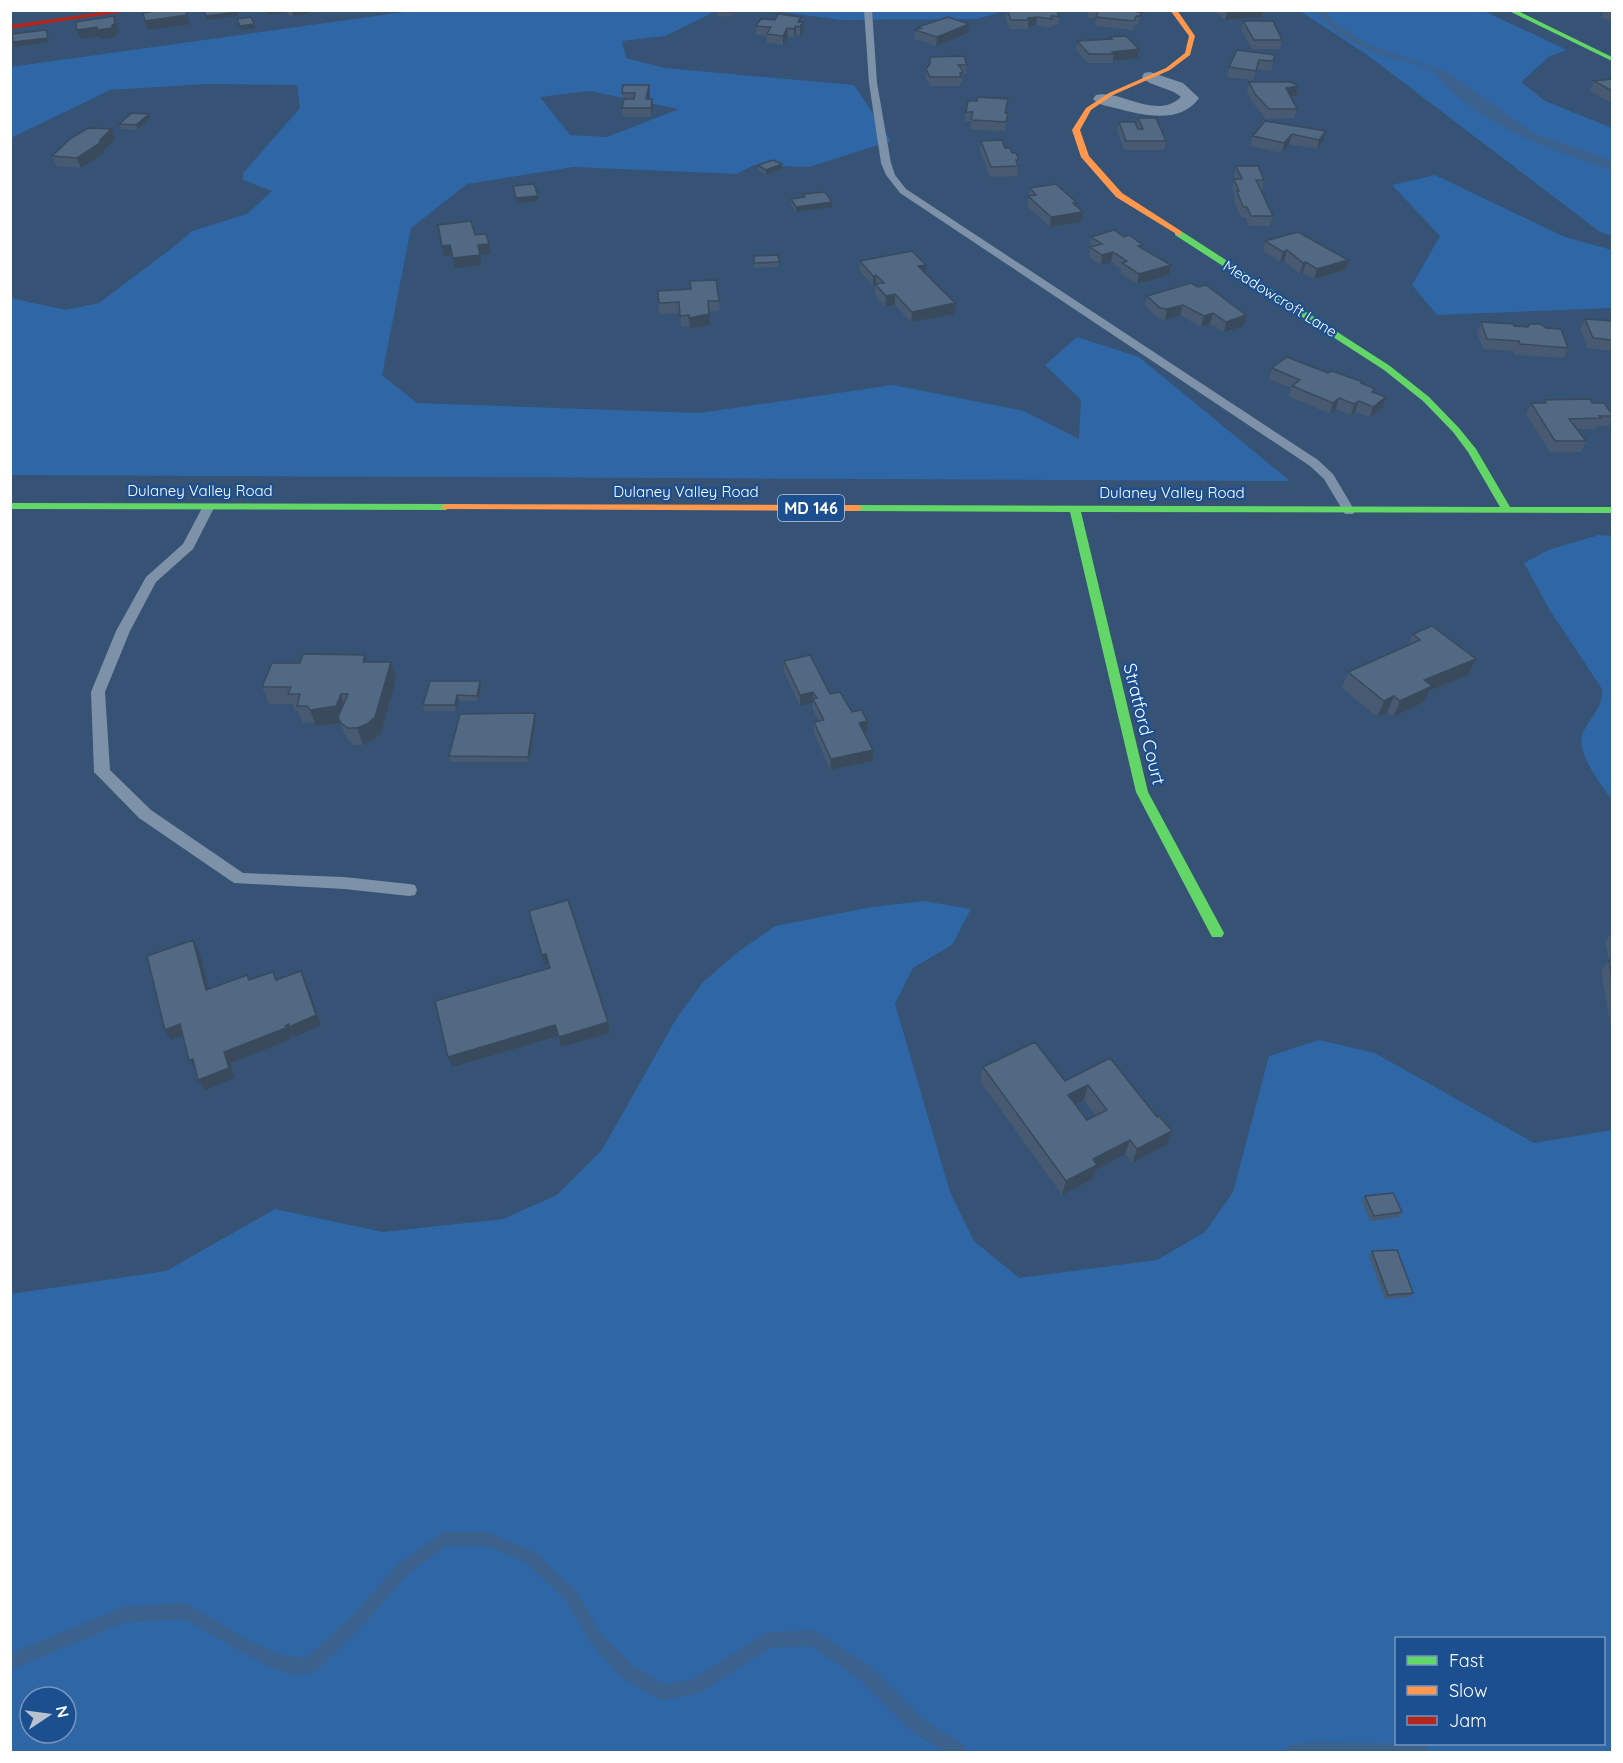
<svg xmlns="http://www.w3.org/2000/svg" width="1623" height="1763" font-family="Quicksand,sans-serif">
  <style>
    .green { fill: #2f66a5; fill-rule: evenodd }
    .water { fill: #3b618d }
    .lines { fill: none; stroke-linecap: round; stroke-linejoin: round }
    .stream { fill: #3b618d; fill-rule: evenodd }
    .lane { fill: #7d92a8; fill-rule: evenodd }
    .street { fill: #7d92a8; fill-rule: evenodd }
    .fast { fill: #63d668; fill-rule: evenodd }
    .slow { fill: #ff974d; fill-rule: evenodd }
    .jam { fill: #b3261e; fill-rule: evenodd }
    .wall { fill: #475a72; fill-rule: evenodd }
    .shaded-wall { fill: #394a5c }
    .building { fill: #526984; stroke: #394a5c; stroke-width: 1.5; fill-rule: evenodd }
    .labels { text-anchor: middle; stroke-width: 4.5; stroke-linejoin: round; paint-order: stroke }
    .far-street-label { font-size: 15px; fill: #fff; stroke: #1b4f8f }
    .shield { fill: #1b4f8f; stroke: #bbcadd; stroke-width: 1.5 }
    .shield-label { font-size: 16px; font-weight: bold; fill: #fff }
    .street-label { font-size: 18px; fill: #fff; stroke: #1b4f8f }
  </style>
  <rect width="100%" height="100%" fill="#365274"/>
  <path class="green" d="M411 11H716L665 36 622 41 626 58 665 68 854 85 891 141 809 167 754 165 737 174 573 167 467 184 411 228 382 375 417 403 699 413 893 385 1024 411 1079 439 1081 400 1045 365 1077 337 1139 357 1290 481 11 475V298L66 310 99 303 176 245 192 231 247 214 272 191 243 180V173L300 108 297 85 207 84 110 90 11 138 10 67ZM590 91 678 109H679L607 137 570 135 540 97Z
    M775 11H1005L977 19 841 20Z
    M1300 11H1484L1567 50 1550 56 1521 82 1545 101 1612 128V236L1600 232 1366 54Z
    M1435 175 1565 237 1612 250V308L1437 315 1412 285 1440 236 1392 185Z
    M1599 535 1612 536V800C1602 786 1577 754 1582 736 1588 717 1603 711 1602 689L1549 609 1524 563 1548 550Z
    M924 901 971 909 952 945 913 968 895 1004 950 1192 974 1241 1019 1278 1157 1260 1205 1232 1233 1192 1269 1056 1319 1040 1375 1053 1534 1143 1612 1130V1752H11V1294L166 1271 275 1209 383 1232 503 1219 557 1195 602 1150 676 1019 703 982 738 952 775 926 872 907ZM1396 1638H1604V1744H1396ZM30 1697H66V1733H30Z"/>
  <path class="water" d="M1313 11H1325L1334 22 1369 45 1447 72 1535 134 1597 155 1612 162V171C1564 154 1517 139 1474 109 1463 102 1452 92 1443 83 1439 80 1437 75 1434 72 1422 63 1404 62 1390 58 1361 49 1333 33 1313 11Z"/>
  <g class="lines">
    <path class="stream" d="M444 1532H487L537 1553 576 1591 602 1635 635 1667 664 1684 691 1680 768 1632 813 1630 871 1667 923 1719 965 1746 967 1752H945L911 1731 859 1679 811 1646 770 1648 700 1693 663 1700 657 1698 623 1679 592 1645 566 1601 527 1563 487 1546H446L408 1574 362 1626 315 1672C304 1676 285 1673 274 1669L240 1651 184 1619 123 1623 10 1670V1654L123 1607 185 1603 250 1641 281 1655 306 1658 352 1616 398 1564Z
      M1314 1742 1421 1744 1427 1746 1429 1752H1286L1288 1746 1294 1744Z"/>
    <path class="lane" d="M864 10H872L877 83 891 163 895 175 906 189 1318 460 1333 474 1355 511 1353 514H1345L1324 479 1310 466 900 193 886 175 881 163 869 83Z
      M208 504 214 508 193 549 156 582 130 631 105 692 110 770 151 810 243 873 344 877 409 884 415 885 417 890 415 895 409 896 344 889 234 883 139 818 94 772 91 692 116 631 146 577 183 544 202 508Z"/>
    <path class="street" d="M1150 72 1183 83 1199 98C1180 125 1142 115 1115 108 1107 106 1098 105 1093 99L1096 95C1121 89 1156 121 1181 97 1170 87 1150 87 1142 77L1144 73Z"/>
    <path class="fast" d="M1507 10H1516L1612 57V61Z
      M1175 231H1181L1390 366 1429 397 1459 428 1476 449 1510 507H1612V513L1081 512 1148 792 1224 933 1222 937H1212L1136 792 1070 512 858 511 853 508 858 505 1500 507 1468 452 1453 432 1423 401 1384 370 1175 235Z
      M10 503 446 504 451 507 446 510 10 509Z"/>
    <path class="slow" d="M1170 10H1177L1195 36 1190 55 1170 70 1113 95 1091 110 1080 130 1089 156 1122 193 1181 231V235H1178L1116 197 1081 157 1072 130 1086 108 1109 93 1166 68 1185 53 1189 36Z
      M446 504 858 505 863 508 858 511 442 509 441 507Z"/>
    <path class="jam" d="M116 10H136L10 29V25Z"/>
  </g>
  <path class="wall" d="M266 10H308L309 14 293 16 288 15 287 12 268 15Z
    M717 10H735L731 17 717 16Z
    M1007 10 1059 16 1058 25H1052L1051 28 1036 25 1028 27 1027 29H1010L1006 19Z
    M1088 10H1138V12L1141 13 1138 25H1134L1133 30 1095 26 1096 18H1087Z
    M1214 10H1263L1262 17 1225 20Z
    M1604 10H1612V22L1601 18Z
    M801 17 803 31 800 36 796 35 795 38 788 37 783 45 767 43V36L756 35V26L775 20Z
    M1243 21 1282 40 1280 49H1252L1241 30Z
    M918 27 968 33 936 46 914 39 915 30 918 29Z
    M1110 37 1139 49 1138 58 1113 61 1112 63H1088L1076 50 1077 41 1110 39Z
    M1275 55 1271 71 1257 69 1253 80 1227 77 1229 67Z
    M930 57 967 65 966 74H963L962 82 960 83V86H930L926 78V69L929 65Z
    M1612 79V103L1590 91 1594 81Z
    M1249 82 1298 86 1296 96 1290 97 1297 109 1294 118 1266 119 1253 103 1247 92Z
    M649 85 650 94 649 99H652L653 108 651 117H623L622 108 623 102 622 93Z
    M1008 99 1006 113 1007 123 1005 131 973 130 970 128 971 122 965 121 966 112 977 101Z
    M149 114 150 118 137 130 121 129 119 124Z
    M1138 118 1166 141 1164 150H1124L1117 131 1119 122 1137 126Z
    M1265 121 1323 141 1317 149 1289 144 1282 153 1250 146 1253 136Z
    M111 129 115 139 104 150V153L81 168 56 166 52 156Z
    M981 141 1005 148 1012 153 1019 160 1017 176 990 177 980 151Z
    M782 164V169L766 175 758 170V165Z
    M1236 166 1264 180 1262 190H1260L1273 216 1270 226H1249L1245 217H1241L1234 201 1235 197 1232 189 1235 179 1234 176Z
    M1030 188 1076 206 1083 212 1081 222 1050 227 1027 206Z
    M803 194 832 207 796 212 791 204V199L803 197Z
    M1091 237 1142 248 1171 265 1169 275 1137 284 1120 273 1121 269 1111 262 1101 265 1089 257Z
    M1265 241 1348 260 1345 270 1314 279 1303 273 1300 274 1284 261 1280 262 1263 251Z
    M778 255 779 267 754 268V256Z
    M860 261 925 273 954 314 911 322 895 305 885 307 875 295V285L873 286 860 271Z
    M1191 283 1244 326 1224 332 1210 324 1201 327 1180 315 1165 320 1158 318 1145 306 1147 296Z
    M691 289 719 301 720 311 709 312 710 325 690 329V326H681L680 313 659 314 658 291Z
    M1585 319 1612 321V351L1588 348 1580 330Z
    M1481 322 1528 327 1568 348 1564 358 1515 355 1514 351 1483 349 1477 332Z
    M1272 368 1328 373 1362 384 1374 392 1386 397 1382 408 1370 417 1355 412 1351 415 1336 409 1330 414 1288 396 1291 388 1269 379Z
    M1544 400 1592 403 1612 414V418L1609 426H1597L1596 429H1577L1586 441 1581 452H1550L1526 414 1531 403H1542Z
    M1413 634 1476 659 1468 675 1429 691 1424 702 1393 717 1387 712 1377 717 1342 688 1348 672 1408 645Z
    M784 661 830 694 852 712 867 721V732L864 733 873 761 830 770 814 733V722L819 721 813 710V703L800 706 784 672Z
    M368 662 396 679 381 734 373 740 363 745H354L347 739 340 723 316 726 313 722 303 723 298 711H295L292 704H269L262 687Z
    M480 681 481 687 478 701H459L456 711H424L423 705Z
    M535 713 536 718 529 762H451L449 756Z
    M1612 932V1033L1601 971 1609 961 1605 942Z
    M1110 1058 1166 1145 1132 1163 1125 1154 1096 1170 1093 1179 1062 1195 980 1081 983 1067 1065 1081ZM1084 1100 1096 1116 1087 1120 1075 1105Z
    M1365 1196 1402 1212 1399 1217 1370 1221 1362 1201Z
    M1372 1251 1413 1293 1410 1297 1385 1299 1369 1256Z"/>
  <path class="shaded-wall" d="M10 10H25L10 13Z
    M267 10H286L287 12 268 15Z
    M292 10H308L309 14 293 16Z
    M1235 10H1263L1262 17 1225 20 1227 11Z
    M237 12 238 16 207 20 206 16Z
    M187 15 190 24 148 30 145 21Z
    M114 16 119 33 115 34V37L101 39 100 36 81 39 77 30 112 25Z
    M801 17V25L803 22V31L800 36V27L798 22Z
    M1037 17 1036 25 1028 27V18Z
    M254 24 255 28 241 30 240 26Z
    M969 24 968 33 936 46 937 37Z
    M796 26V35L795 38 794 29Z
    M787 28 788 37 783 45V36Z
    M46 30 49 42 15 47 13 42Z
    M1139 49 1138 58 1113 61 1114 54 1112 52Z
    M649 85 650 94 647 108 646 99Z
    M1298 86 1296 96 1284 97 1286 88Z
    M652 99 653 108 651 117V108Z
    M149 114 150 118 137 130 136 125Z
    M111 129 115 139 104 150V153L81 168 77 158 100 140Z
    M1326 131 1323 141 1317 149 1319 140Z
    M1292 134 1289 144 1282 153 1284 143Z
    M782 164V169L766 175V170Z
    M538 196V201L517 203 516 198Z
    M832 202V207L796 212V207Z
    M1083 212 1081 222 1050 227 1051 217Z
    M489 244 491 254 480 255 482 265 455 268 453 258 478 245Z
    M450 245 452 255 444 256 442 246Z
    M1287 250 1284 261 1280 262 1283 252Z
    M1113 252 1111 262 1101 265 1102 255Z
    M1348 260 1345 270 1314 279 1317 269Z
    M1306 262 1303 273 1300 274 1303 263Z
    M926 265 925 275 918 266Z
    M1171 265 1169 275 1137 284 1139 274Z
    M876 275V285L873 286V276Z
    M895 294V305L885 307 886 296Z
    M955 303 954 314 911 322 912 312Z
    M1183 305 1180 315 1165 320 1167 309Z
    M1213 313 1210 324 1201 327 1204 316Z
    M709 314 710 325 690 329 689 318Z
    M1246 315 1244 326 1224 332 1226 322Z
    M1386 397 1382 408 1370 417 1373 407Z
    M1339 398 1336 409 1330 414 1333 403Z
    M1359 401 1355 412 1351 415 1354 404Z
    M365 655 370 671 363 662Z
    M1476 659 1468 675 1429 691 1424 702 1393 717 1400 701 1424 680Z
    M391 662 396 679 381 734 373 740 363 745 357 728Z
    M480 681 481 687 478 701 477 696Z
    M813 692V703L800 706V695Z
    M341 694 346 711 338 717 340 723 316 726 310 710Z
    M457 695 459 701 456 711 455 705Z
    M1394 696 1387 712 1377 717 1384 701Z
    M535 713 536 718 529 762 528 757Z
    M867 721V732L858 734 859 723Z
    M873 750V761L830 770 831 759Z
    M193 940 199 951 212 1000 206 990Z
    M546 954 549 964 544 965 542 955Z
    M301 971 306 981 321 1025 295 1037 293 1034 290 1036 291 1039 230 1063 235 1078 205 1090 198 1080 224 1052 285 1026Z
    M608 1022 610 1033 561 1047 559 1037Z
    M180 1024 187 1034 171 1040 165 1030Z
    M555 1025 558 1036 452 1067 448 1057Z
    M193 1059 196 1070 189 1060Z
    M1088 1085 1084 1100 1064 1110 1068 1095Z
    M1172 1131 1166 1145 1132 1163 1137 1149Z
    M1130 1140 1125 1154 1096 1170 1093 1179 1062 1195 1066 1181 1093 1159Z"/>
  <path class="building" d="M160 10H185L187 15 145 21 143 13Z
    M204 10H236L237 12 206 16Z
    M717 10H732L731 12 717 11Z
    M1007 10H1057L1059 16H1051L1052 19 1037 17 1028 18V20H1011Z
    M1099 10H1137V12L1141 13 1140 16H1136L1134 21 1096 17Z
    M778 14 801 17 798 22H803L800 27 796 26 794 29 787 28 783 36 767 34 771 27 756 26 761 19 775 20Z
    M114 16 115 24 112 25V28L98 30 97 27 77 30 76 22Z
    M251 17 254 24 240 26 237 19Z
    M948 17 969 24 937 37 915 30 921 28 918 27Z
    M1243 21H1273L1282 40H1254Z
    M46 30 48 38 13 42 12 34Z
    M1126 36 1139 49 1112 52 1114 54H1089L1077 41 1112 39 1110 37Z
    M1237 50 1275 55 1273 61 1259 60 1256 71 1229 67Z
    M964 56 967 65H958L961 68 963 73H960L961 77H930L926 69 930 64V57Z
    M1612 79V91L1594 81Z
    M1249 82H1291L1298 86 1286 88 1297 109H1269L1255 94Z
    M623 85H649L646 99H652L651 108H622L624 99H634L635 93H622Z
    M978 97 1008 99 1005 113H1008L1006 122 973 120 971 119 973 112H966L968 101H977Z
    M132 113 149 114 136 125 119 124Z
    M1138 118H1156L1166 141H1126L1119 122H1135L1138 129H1143Z
    M1265 121 1326 131 1319 140 1292 134 1284 143 1253 136Z
    M88 128 111 129 100 140V143L77 158 52 156 70 139Z
    M1002 140 1005 148H1010L1012 153H1016L1019 160H1016L1018 166 991 167 981 141Z
    M773 160 782 164 766 170 758 165Z
    M1236 166H1258L1264 180H1256L1273 216H1251L1247 207H1243L1237 191H1239L1234 179H1242Z
    M534 184 538 196 516 198 513 186Z
    M1056 184 1077 203H1073L1083 212 1051 217 1028 196 1036 195 1030 188Z
    M825 192 832 202 796 207 791 199 805 197 803 194Z
    M471 221 475 235 486 234 489 244 478 245 480 255 453 258 450 245 442 246 438 225Z
    M1114 230 1124 237 1129 235 1143 245 1138 246 1171 265 1139 274 1122 263 1127 261 1113 252 1102 255 1090 247 1102 244 1091 237Z
    M1298 232 1348 260 1317 269 1306 262 1303 263 1287 250 1283 252 1265 241Z
    M912 251 926 265 918 266 955 303 912 312 895 294 886 296 875 284 884 283 876 275 873 276 860 261Z
    M778 255 779 262 754 263V256Z
    M716 280 719 301H708L709 314 689 318V315L680 316 679 302 659 303 658 291 691 289 690 281Z
    M1191 283 1198 287 1206 285 1246 315 1226 322 1213 313 1204 316 1183 305 1167 309 1160 308 1147 296Z
    M1585 319 1612 321V340L1593 338Z
    M1481 322 1513 324 1514 326 1528 327 1530 324H1540L1546 328 1561 329 1568 348 1520 344 1519 341 1487 339Z
    M1287 357 1328 373 1332 371 1363 382 1361 383 1375 389 1372 392 1386 397 1373 407 1359 401 1354 404 1339 398 1333 403 1292 386 1300 380 1272 368Z
    M1590 399 1592 403H1604L1612 414V416H1599L1601 418 1569 419 1586 441H1555L1531 403H1546L1544 400Z
    M1432 626 1476 659 1424 680 1432 686 1400 701 1394 696 1384 701 1348 672 1420 640 1413 634Z
    M303 654 365 655 363 662H391L375 717 367 724 357 728H348L341 723 338 717 348 694H341L336 706 310 710 307 706H297L300 694H288L291 687H262L272 663H300Z
    M810 655 830 694 840 692 852 712 861 710 867 721 859 723 873 750 831 759 814 722 824 720 813 699 817 698 813 692 800 695 784 661Z
    M430 681H480L477 696 457 695 455 705H423Z
    M535 713 528 757 449 756 460 714Z
    M568 900 608 1022 559 1037 555 1025 448 1057 435 1001 550 968 546 954 542 955 529 911Z
    M193 940 206 990 247 975 249 980 273 972 276 980 301 971 316 1015 289 1027V1024L285 1026 286 1028 224 1052 229 1068 198 1080 193 1059 189 1060 180 1024 165 1030 147 956Z
    M1609 960 1612 961V979Z
    M1035 1042 1065 1081 1110 1058 1157 1117 1159 1116 1172 1131 1137 1149 1130 1140 1093 1159 1097 1165 1066 1181 983 1067ZM1088 1085 1107 1110 1087 1120 1068 1095Z
    M1393 1193 1402 1212 1374 1216 1365 1196Z
    M1397 1250 1413 1293 1388 1295 1372 1251Z"/>
  <g class="labels">
    <g class="far-street-label">
      <text transform="translate(1280 299) rotate(32)" y="5">Meadowcroft Lane</text>
      <text x="200" y="496">Dulaney Valley Road</text>
      <text x="686" y="497">Dulaney Valley Road</text>
      <text x="1172" y="498">Dulaney Valley Road</text>
    </g>
    <rect class="shield" x="778" y="495" width="66" height="26" rx="4.5"/>
    <g class="shield-label">
      <text x="811" y="514">MD 146</text>
    </g>
    <g class="street-label">
      <text transform="translate(1144 724) rotate(76)" y="6">Stratford Court</text>
    </g>
  </g>
  <rect width="1623" height="1763" fill="none" stroke="#ffffff" stroke-width="24"/>
  <rect x="1395" y="1637" width="210" height="108" fill="#1b4f8f" stroke="#7695bc" stroke-width="1.5"/>
  <rect x="1407" y="1656" width="30" height="9" fill="#63d668" stroke="#7695bc" stroke-width="1.5"/>
  <text x="1449" y="1667" font-size="18" fill="#ffffff">Fast</text>
  <rect x="1407" y="1686" width="30" height="9" fill="#ff974d" stroke="#7695bc" stroke-width="1.5"/>
  <text x="1449" y="1697" font-size="18" fill="#ffffff">Slow</text>
  <rect x="1407" y="1716" width="30" height="9" fill="#b3261e" stroke="#7695bc" stroke-width="1.5"/>
  <text x="1449" y="1727" font-size="18" fill="#ffffff">Jam</text>
  <g transform="translate(48 1715) rotate(77)"><circle r="28" fill="#1b4f8f" stroke="#7695bc" stroke-width="1.5"/>
  <path d="M0-4.5L10 22L0 15L-10 22Z" fill="#b9c2ce"/>
  <text y="-9" font-size="16" font-weight="bold" text-anchor="middle" fill="#ffffff">N</text>
  </g>
</svg>
